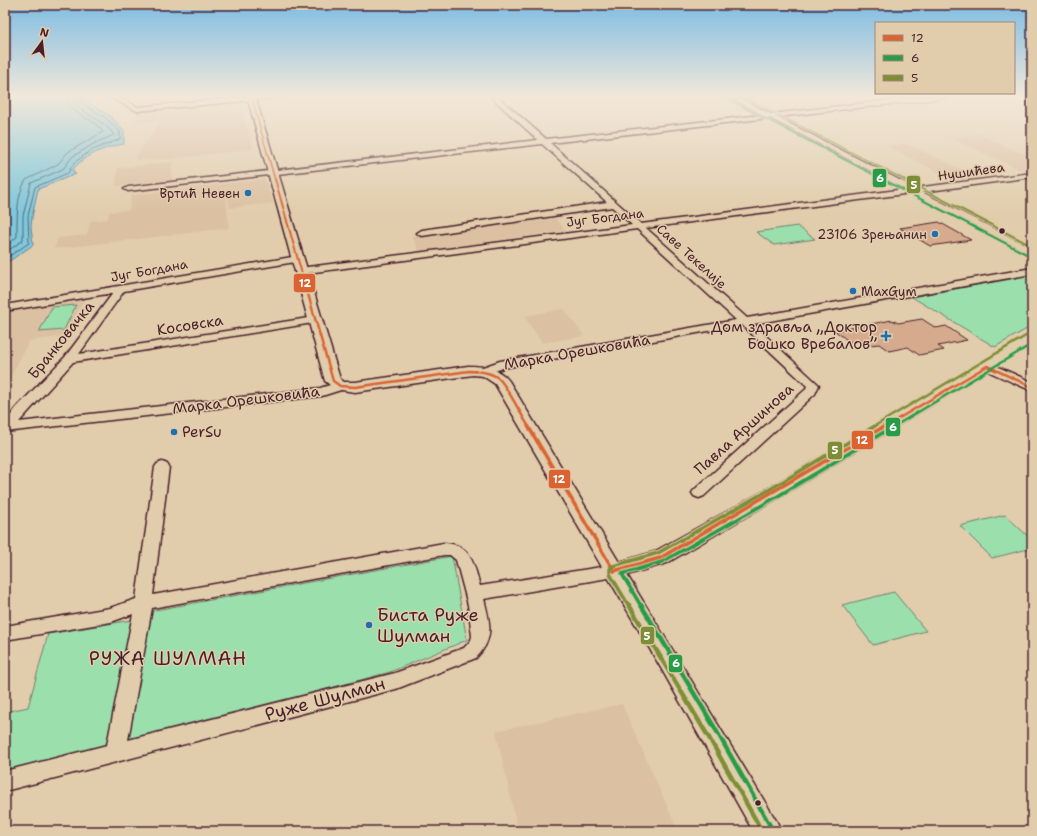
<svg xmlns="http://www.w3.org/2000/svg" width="1037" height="836" font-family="'Shantell Sans',sans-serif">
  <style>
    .built { fill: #dbc0a1 }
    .green { fill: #9adfac; stroke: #727f6c }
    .water { fill: #7dc8dc; stroke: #698495 }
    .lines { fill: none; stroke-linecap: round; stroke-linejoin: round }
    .shore { stroke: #5e6372; stroke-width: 1 }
    .building { fill: #d6ab8d; stroke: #4a1f2b }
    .minor-casing { stroke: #4a1f2b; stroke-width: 3 }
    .tertiary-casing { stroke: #4a1f2b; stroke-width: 3 }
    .minor { fill: #e1cdac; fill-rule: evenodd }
    .tertiary { fill: #e1cdac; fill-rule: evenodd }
    .bus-1-far3-casing { stroke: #e1cdac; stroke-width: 3 }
    .bus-1-far2-casing { stroke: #e1cdac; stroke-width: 4 }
    .bus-1-far1-casing { stroke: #e1cdac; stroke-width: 5 }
    .bus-1-casing { stroke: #e1cdac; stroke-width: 6 }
    .bus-2-far4-casing { stroke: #e1cdac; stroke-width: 3 }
    .bus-2-far3-casing { stroke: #e1cdac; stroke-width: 4 }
    .bus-2-far2-casing { stroke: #e1cdac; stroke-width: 5 }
    .bus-2-far1-casing { stroke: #e1cdac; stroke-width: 6 }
    .bus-2-casing { stroke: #e1cdac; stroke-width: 8 }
    .bus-3-far4-casing { stroke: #e1cdac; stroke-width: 3 }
    .bus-3-far3-casing { stroke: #e1cdac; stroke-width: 4 }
    .bus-3-far2-casing { stroke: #e1cdac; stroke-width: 5 }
    .bus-3-far1-casing { stroke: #e1cdac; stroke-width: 6 }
    .bus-3-casing { stroke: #e1cdac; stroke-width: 8 }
    .bus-1-far3 { stroke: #da6331; stroke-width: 1.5 }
    .bus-1-far2 { stroke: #da6331; stroke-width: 2 }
    .bus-1-far1 { stroke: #da6331; stroke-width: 2.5 }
    .bus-1 { stroke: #da6331; stroke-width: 3.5 }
    .bus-2-far4 { stroke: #289c47; stroke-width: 1.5 }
    .bus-2-far3 { stroke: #289c47; stroke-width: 2 }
    .bus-2-far2 { stroke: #289c47; stroke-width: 2.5 }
    .bus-2-far1 { stroke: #289c47; stroke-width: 3.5 }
    .bus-2 { stroke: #289c47; stroke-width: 4.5 }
    .bus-3-far4 { stroke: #7d8e36; stroke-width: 1.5 }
    .bus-3-far3 { stroke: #7d8e36; stroke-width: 2 }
    .bus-3-far2 { stroke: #7d8e36; stroke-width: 2.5 }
    .bus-3-far1 { stroke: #7d8e36; stroke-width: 3.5 }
    .bus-3 { stroke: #7d8e36; stroke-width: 4.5 }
    .poi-dot { fill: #1f6fb2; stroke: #e1cdac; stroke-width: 1.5 }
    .bus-dot { fill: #4a1f2b; stroke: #e1cdac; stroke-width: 1.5 }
    .labels { text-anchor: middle; stroke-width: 3; stroke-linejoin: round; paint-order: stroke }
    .far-street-label { font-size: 13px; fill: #4a1f2b; stroke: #e1cdac }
    .far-poi-label { font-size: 13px; fill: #4a1f2b; stroke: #e1cdac; text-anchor: end }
    .street-label { font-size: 15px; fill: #4a1f2b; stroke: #e1cdac }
    .poi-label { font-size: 15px; fill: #4a1f2b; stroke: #e1cdac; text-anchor: end }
    .near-poi-label { font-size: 18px; fill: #4a1f2b; stroke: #e1cdac; text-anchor: start }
    .near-street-label { font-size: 18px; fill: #4a1f2b; stroke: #e1cdac }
    .near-neighbourhood-label { font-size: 19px; letter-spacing: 1px; fill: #4a1f2b; stroke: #e1cdac }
    .line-badge { stroke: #e1cdac; stroke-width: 1.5 }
    .badge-label { font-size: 11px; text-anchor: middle; font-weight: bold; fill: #fff }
  </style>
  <rect width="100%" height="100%" fill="#e1cdac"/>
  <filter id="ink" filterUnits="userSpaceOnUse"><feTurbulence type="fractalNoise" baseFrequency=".025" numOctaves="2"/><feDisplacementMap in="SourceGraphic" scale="8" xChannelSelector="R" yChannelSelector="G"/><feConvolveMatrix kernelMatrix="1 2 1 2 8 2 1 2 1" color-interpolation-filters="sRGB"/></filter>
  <g filter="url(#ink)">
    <path class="built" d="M240 101 253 149 167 159 135 160 160 121 135 122 138 110Z
      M978 134 1032 158V167L1019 169 950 138Z
      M907 144 977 177 963 179 945 171 938 172 887 146Z
      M172 162V180L116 186 118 168Z
      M265 179 273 203 230 208 225 186 229 228 54 249 58 238 87 235 90 221 108 219 109 212 129 210 131 195Z
      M555 218 566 231 419 251 412 236Z
      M85 298 65 336 29 341 5 388V312Z
      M564 309 584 336 542 343 524 316Z
      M622 704 678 831H518L496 731Z"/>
    <path class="green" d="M797 226 815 239 774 245 756 232Z
      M1032 274V326L995 347 912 297Z
      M76 305 64 330 39 332 52 307Z
      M1005 515 1032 540V548L992 558 960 526Z
      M452 556 467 640 390 672 127 743 150 611Z
      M894 592 926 631 873 645 842 605Z
      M138 619 114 751 5 772V712L28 707 48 634Z"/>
    <path class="water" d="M5 96H78L109 115 124 131V144C105 147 85 155 73 169V172L76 174 38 189 32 217 31 227 33 245 5 264Z"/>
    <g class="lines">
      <path class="shore" d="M5 246 17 237C17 219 16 196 26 180L58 164 68 152 103 132C93 116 70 117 66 96
        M5 253 23 240V216L31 183 63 169 72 157 95 143 114 135C104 118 78 115 72 96
        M5 259 29 243 28 216 35 187 68 173 74 163 90 151 120 139V132L106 118 78 101 77 96"/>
    </g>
    <path class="building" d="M939 222 971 240 930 246 900 228Z
      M922 319 936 328 946 326 967 340 938 346 944 350 919 355 908 347 889 351 879 344 870 345 863 340 850 342 835 331 892 320 898 323Z"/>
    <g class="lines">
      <defs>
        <path id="minor" d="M107 96H115L138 107 255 96H279L276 98 137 111Z
          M490 96H497L546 139 762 115 728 96H736L771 114 927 96H948L945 98 777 117 915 188 1032 173V177L922 192 1032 248V255L912 193 646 228 747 318 1032 268V274L753 324 819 385 815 394 704 496 699 498 694 496 692 493 694 490 805 390 807 386 742 325 503 368 484 375 480 374 478 371 480 368 500 361 736 320 637 229 300 274 295 271 300 268 632 225 612 207 422 236 419 235 417 233 422 230 607 202 542 144 128 191 124 189 128 187 538 140ZM769 118 905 189 641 224 550 143Z
          M298 256 303 259 301 261 124 291 79 354 315 317 319 318 320 320 319 322 73 362 19 422 320 388 340 382 344 383 346 386 344 389 322 396 5 432V423L16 408 65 357 113 293 5 311V305Z
          M987 362 1032 382V391L983 369 981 366 983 363Z
          M162 462 167 464 169 467 153 595 444 543C471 544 474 564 480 586L614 565 620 567 622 571 620 575 614 577 484 599C490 622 495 639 476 658L396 689 5 791V771L107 745 133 614 111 622 5 640V626L110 608 136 599 155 467 157 464ZM444 555H450L456 560 468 605 472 636 471 640 464 648 395 673 128 740 152 608Z"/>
        <path id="tertiary" d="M247 96H255L340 379 344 382H355L468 366C482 366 500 368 509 381L619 562 654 552 764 491 1027 335 1032 334V344L776 499 667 563 627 575 777 822 781 831H753L661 668 495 384 483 376 473 375 355 392 335 389 325 381Z"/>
      </defs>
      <use href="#minor" class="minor-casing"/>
      <use href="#tertiary" class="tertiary-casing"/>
      <use href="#minor" class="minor"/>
      <use href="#tertiary" class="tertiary"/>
      <defs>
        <path id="bus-1-far3" d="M251 96 275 180"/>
        <path id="bus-1-far2" d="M275 179 306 288"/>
        <path id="bus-1-far1" d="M306 287 333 381 340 386 355 387 469 371C480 371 494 372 501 381 510 392 521 415 529 427
          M884 427 987 366 1032 387"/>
        <path id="bus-1" d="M528 426 614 571 660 558 885 426"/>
        <path id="bus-2-far4" d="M729 100 884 180"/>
        <path id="bus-2-far3" d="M882 179 1030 256"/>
        <path id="bus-2-far2" d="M893 427 1032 344"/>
        <path id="bus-2-far1" d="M641 606 622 574 662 562 773 499 894 426"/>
        <path id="bus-2" d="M641 605 716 730 772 829"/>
        <path id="bus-3-far4" d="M742 96 905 180"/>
        <path id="bus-3-far3" d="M903 179 1032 246"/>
        <path id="bus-3-far2" d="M873 427 1029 334"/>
        <path id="bus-3-far1" d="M629 606 610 574V569L613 566 658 553 767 491 875 426"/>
        <path id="bus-3" d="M629 605 708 736 762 831"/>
      </defs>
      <use href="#bus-1-far3" class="bus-1-far3-casing"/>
      <use href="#bus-1-far2" class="bus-1-far2-casing"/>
      <use href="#bus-1-far1" class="bus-1-far1-casing"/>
      <use href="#bus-1" class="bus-1-casing"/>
      <use href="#bus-2-far4" class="bus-2-far4-casing"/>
      <use href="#bus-2-far3" class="bus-2-far3-casing"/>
      <use href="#bus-2-far2" class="bus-2-far2-casing"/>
      <use href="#bus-2-far1" class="bus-2-far1-casing"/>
      <use href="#bus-2" class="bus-2-casing"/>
      <use href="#bus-3-far4" class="bus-3-far4-casing"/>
      <use href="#bus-3-far3" class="bus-3-far3-casing"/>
      <use href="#bus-3-far2" class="bus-3-far2-casing"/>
      <use href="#bus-3-far1" class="bus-3-far1-casing"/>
      <use href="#bus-3" class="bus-3-casing"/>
      <use href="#bus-1-far3" class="bus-1-far3"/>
      <use href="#bus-1-far2" class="bus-1-far2"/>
      <use href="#bus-1-far1" class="bus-1-far1"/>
      <use href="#bus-1" class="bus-1"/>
      <use href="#bus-2-far4" class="bus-2-far4"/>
      <use href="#bus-2-far3" class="bus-2-far3"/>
      <use href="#bus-2-far2" class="bus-2-far2"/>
      <use href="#bus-2-far1" class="bus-2-far1"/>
      <use href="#bus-2" class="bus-2"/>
      <use href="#bus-3-far4" class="bus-3-far4"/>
      <use href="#bus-3-far3" class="bus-3-far3"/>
      <use href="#bus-3-far2" class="bus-3-far2"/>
      <use href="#bus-3-far1" class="bus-3-far1"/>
      <use href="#bus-3" class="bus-3"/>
    </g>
  </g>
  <linearGradient id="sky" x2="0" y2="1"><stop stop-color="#7dbce3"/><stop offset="0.45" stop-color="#f2e8da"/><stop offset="1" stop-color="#f2e8da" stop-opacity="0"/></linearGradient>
  <rect width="1037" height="213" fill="url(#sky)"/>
  <g class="poi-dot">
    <circle cx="248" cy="193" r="4"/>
    <circle cx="935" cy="234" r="4"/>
    <circle cx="853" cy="291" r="4"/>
    <path d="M884 330h4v4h4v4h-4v4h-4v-4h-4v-4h4z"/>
    <circle cx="174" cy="432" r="4"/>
    <circle cx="369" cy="625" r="4"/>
  </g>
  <g class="bus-dot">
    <circle cx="1002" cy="231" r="3.5"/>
    <circle cx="758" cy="803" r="3.5"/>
  </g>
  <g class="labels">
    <g class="far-street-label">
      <text transform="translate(971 171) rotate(-8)" y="5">Нушићева</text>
      <text transform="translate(605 217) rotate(-7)" y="5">Југ Богдана</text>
      <text transform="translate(692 256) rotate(42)" y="5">Саве Текелије</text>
      <text transform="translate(149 270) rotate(-10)" y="5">Југ Богдана</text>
    </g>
    <g class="far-poi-label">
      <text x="240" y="198">Вртић Невен</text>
      <text x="927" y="239">23106 Зрењанин</text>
      <text x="861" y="296" text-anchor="start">MaxGym</text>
    </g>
    <g class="street-label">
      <text transform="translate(190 325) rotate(-9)" y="5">Косовска</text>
      <text transform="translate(61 340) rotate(-51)" y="5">Бранковачка</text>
      <text transform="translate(577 352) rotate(-10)" y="5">Марка Орешковића</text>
      <text transform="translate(246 400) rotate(-7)" y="5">Марка Орешковића</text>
      <text transform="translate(744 429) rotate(-42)" y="5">Павла Аршинова</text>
    </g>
    <g class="poi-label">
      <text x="877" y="332">Дом здравља „Доктор<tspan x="877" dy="17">Бошко Вребалов”</tspan></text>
      <text x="182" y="437" text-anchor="start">PerSu</text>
    </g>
    <g class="near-poi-label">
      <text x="377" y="621">Биста Руже<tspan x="377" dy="21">Шулман</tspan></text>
    </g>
    <g class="near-street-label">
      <text transform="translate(325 699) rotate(-15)" y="6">Руже Шулман</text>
    </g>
    <g class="near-neighbourhood-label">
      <text x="168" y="665">РУЖА ШУЛМАН</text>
    </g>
  </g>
  <g class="line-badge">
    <rect x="872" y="168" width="15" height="20" rx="4" fill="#289c47"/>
    <rect x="906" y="175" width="15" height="19" rx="4" fill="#7d8e36"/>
    <rect x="293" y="273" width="23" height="20" rx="4" fill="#da6331"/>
    <rect x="885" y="417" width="16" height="20" rx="4" fill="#289c47"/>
    <rect x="851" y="430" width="23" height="20" rx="4" fill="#da6331"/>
    <rect x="827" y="441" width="16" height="19" rx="4" fill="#7d8e36"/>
    <rect x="548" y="469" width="23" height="20" rx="4" fill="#da6331"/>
    <rect x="640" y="626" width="15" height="19" rx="4" fill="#7d8e36"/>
    <rect x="668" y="654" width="15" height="19" rx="4" fill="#289c47"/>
  </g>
  <g class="badge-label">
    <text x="880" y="182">6</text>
    <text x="914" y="189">5</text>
    <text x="305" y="287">12</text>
    <text x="893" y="431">6</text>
    <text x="862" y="444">12</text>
    <text x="835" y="454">5</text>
    <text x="559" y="483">12</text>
    <text x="647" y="640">5</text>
    <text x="676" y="667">6</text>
  </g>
  <rect width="1037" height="836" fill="none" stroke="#e1cdac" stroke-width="20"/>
  <rect x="10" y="10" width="1017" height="816" fill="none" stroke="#4a1f2b" stroke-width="1.5" filter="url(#ink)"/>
  <rect x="875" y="22" width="140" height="72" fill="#e1cdac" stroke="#a58778"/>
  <rect x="883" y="35" width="20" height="6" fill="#da6331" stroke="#a58778"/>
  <text x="911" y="42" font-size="12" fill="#4a1f2b">12</text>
  <rect x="883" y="55" width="20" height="6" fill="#289c47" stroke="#a58778"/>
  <text x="911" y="62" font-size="12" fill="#4a1f2b">6</text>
  <rect x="883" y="75" width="20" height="6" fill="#7d8e36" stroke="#a58778"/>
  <text x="911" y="82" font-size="12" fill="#4a1f2b">5</text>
  <g transform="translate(42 42) rotate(15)" stroke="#e1cdac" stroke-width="3" paint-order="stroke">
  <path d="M0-3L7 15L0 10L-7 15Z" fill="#4a1f2b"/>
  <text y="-6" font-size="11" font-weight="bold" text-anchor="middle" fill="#4a1f2b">N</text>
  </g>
</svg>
